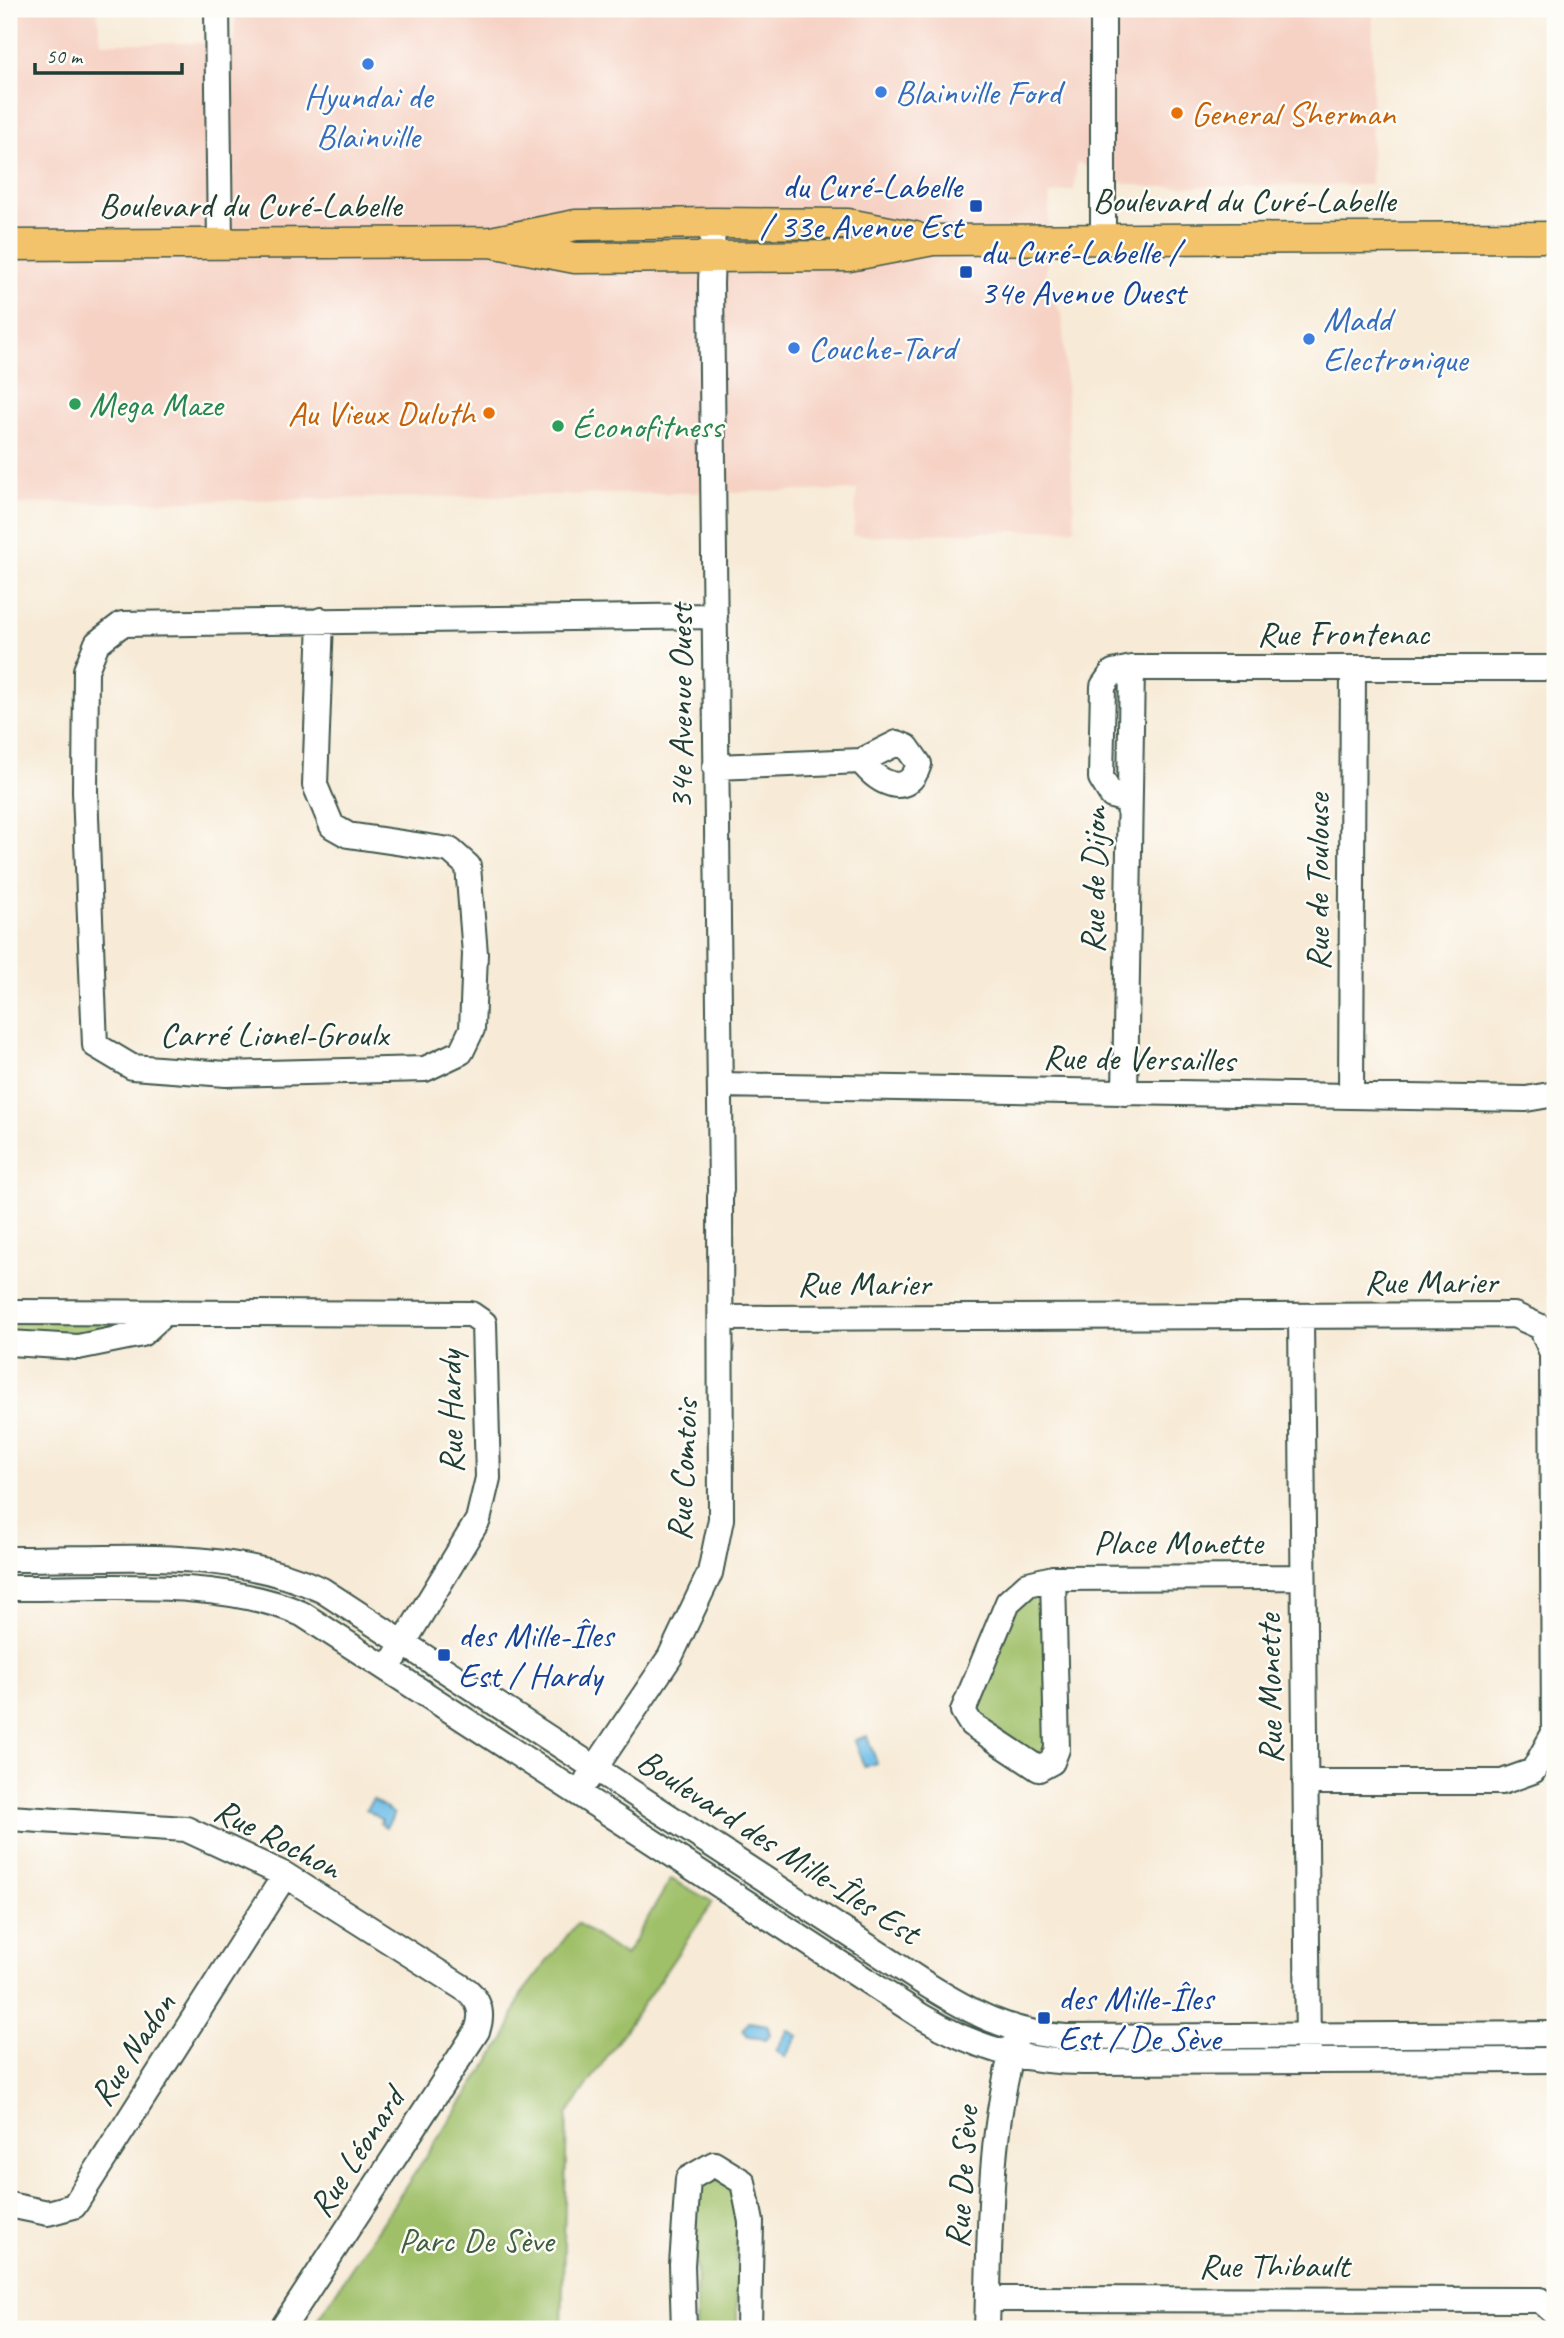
<svg xmlns="http://www.w3.org/2000/svg" width="1564" height="2338" font-family="Caveat,sans-serif">
  <style>
    .built { fill: #f6d2c4 }
    .green { fill: #9fbf67; stroke: #5f7e4e; stroke-width: 2 }
    .water { fill: #6ebde8; stroke: #467d8e; stroke-width: 2 }
    .lines { fill: none; stroke-linecap: round; stroke-linejoin: round }
    .minor-casing { stroke: #3f574c; stroke-width: 28 }
    .major-casing { stroke: #3f574c; stroke-width: 33 }
    .minor { stroke: #fff; stroke-width: 24 }
    .major { stroke: #f2c36a; stroke-width: 30 }
    .shop-dot { fill: #3f7fe0; stroke: #fdfcf7; stroke-width: 2.5 }
    .food-dot { fill: #e8710a; stroke: #fdfcf7; stroke-width: 2.5 }
    .transit-dot { fill: #1a4fb4; stroke: #fdfcf7; stroke-width: 2.5 }
    .leisure-dot { fill: #2e9e5b; stroke: #fdfcf7; stroke-width: 2.5 }
    .labels { text-anchor: middle; stroke-width: 5; stroke-linejoin: round; paint-order: stroke }
    .shop-label { font-size: 35px; fill: #366cbe; stroke: #fdfcf7; text-anchor: start }
    .food-label { font-size: 35px; fill: #c56008; stroke: #fdfcf7; text-anchor: start }
    .transit-label { font-size: 35px; fill: #164399; stroke: #fdfcf7; text-anchor: start }
    .street-label { font-size: 35px; fill: #1f3d34; stroke: #fdfcf7 }
    .leisure-label { font-size: 35px; fill: #27864d; stroke: #fdfcf7; text-anchor: start }
    .park-label { font-size: 35px; fill: #3f5e41; stroke: #fdfcf7 }
  </style>
  <rect width="100%" height="100%" fill="#fdfcf7"/>
  <filter id="ink" filterUnits="userSpaceOnUse"><feTurbulence type="fractalNoise" baseFrequency=".0143" numOctaves="2"/><feDisplacementMap in="SourceGraphic" scale="14" xChannelSelector="R" yChannelSelector="G"/><feConvolveMatrix kernelMatrix="1 2 1 2 8 2 1 2 1" color-interpolation-filters="sRGB"/></filter>
  <filter id="wash" filterUnits="userSpaceOnUse"><feTurbulence type="fractalNoise" baseFrequency=".00686" numOctaves="4" result="noise"/><feDisplacementMap in="SourceGraphic" scale="28" xChannelSelector="R" yChannelSelector="G"/><feGaussianBlur stdDeviation="1.57" result="paint"/><feColorMatrix in="noise" values="0 0 0 0 0 0 0 0 0 0 0 0 0 0 0 0 0 1.4 0 .05"/><feComposite in="paint" operator="in"/></filter>
  <g filter="url(#wash)">
    <rect width="100%" height="100%" fill="#f7ead6"/>
    <path class="built" d="M9 9H97L101 43H233L236 9H1373L1371 185 1149 187 1124 183 1077 162 1074 190 1050 194 1045 289 1062 314 1075 529 853 536 857 490 9 504Z"/>
    <path class="green" d="M9 1318H150L79 1343 9 1339Z
      M1033 1597 1044 1600 1050 1745 1042 1752 1031 1753 975 1714 1015 1606 1024 1598Z
      M671 1879 713 1902 567 2115 562 2329H311L506 2036 521 1995 577 1923 625 1956Z
      M711 2176 731 2187 737 2215V2329H696L698 2184Z"/>
    <path class="water" d="M867 1736 877 1763 864 1767 855 1740Z
      M373 1799 394 1814 386 1827 380 1823 382 1820 366 1809Z
      M749 2022 767 2025 770 2034 766 2039 749 2037 743 2030Z
      M788 2030 798 2036 785 2057 776 2051Z"/>
  </g>
  <g filter="url(#ink)">
    <g class="lines">
      <defs>
        <path id="minor" d="M217 9 220 243
          M1103 9V239
          M713 223 711 284 721 1190
          M321 620 315 785 332 826 348 835 450 850 468 866 475 954 472 1029 461 1052 425 1069 226 1074 132 1067 95 1045 85 791 86 670 97 643 122 624 715 616
          M715 767 861 761 897 743 907 747 919 764C908 800 878 783 861 761
          M1129 801 1112 796 1101 778 1103 686 1113 672 1132 668H1555
          M721 1085 1526 1099 1555 1094
          M1125 1093 1132 668
          M1351 1096 1353 668
          M9 1312 471 1314 484 1323 488 1478 478 1520 395 1657
          M1301 1317 1308 2050
          M721 1318 1514 1315 1541 1327 1552 1353 1554 1733 1533 1771 1502 1782H1305
          M9 1343 78 1347 142 1334 166 1312
          M9 1559C112 1560 227 1546 322 1590L924 1983C972 2013 1009 2033 1066 2037L1555 2034
          M1053 1578 1057 1749 1052 1762 1039 1769 971 1724 963 1711 1008 1602 1028 1584 1053 1578 1303 1577
          M9 1588C98 1589 221 1577 302 1614L921 2016C973 2047 1022 2062 1083 2062L1555 2060
          M587 1780 670 1657 710 1573 721 1519 720 1197
          M9 1818 186 1829 285 1875 468 1991C481 2003 483 2015 477 2031L282 2329
          M9 2205 48 2213 74 2206 285 1875
          M988 2299 1540 2300 1555 2313
          M684 2329 682 2265 688 2179 714 2164 743 2182 751 2222 749 2329
          M987 2329C990 2235 988 2134 1015 2042"/>
        <path id="major" d="M491 242 575 258 849 256 933 240 1555 237
          M9 245 491 242 576 225 713 223 848 224 915 237"/>
      </defs>
      <use href="#minor" class="minor-casing"/>
      <use href="#major" class="major-casing"/>
      <use href="#minor" class="minor"/>
      <use href="#major" class="major"/>
    </g>
  </g>
  <g class="shop-dot">
    <circle cx="368" cy="64" r="7"/>
    <circle cx="881" cy="92" r="7"/>
    <circle cx="1309" cy="339" r="7"/>
    <circle cx="794" cy="348" r="7"/>
  </g>
  <g class="food-dot">
    <circle cx="1177" cy="113" r="7"/>
    <circle cx="489" cy="413" r="7"/>
  </g>
  <g class="transit-dot">
    <rect x="969" y="199" width="14" height="14" rx="3.5"/>
    <rect x="959" y="265" width="14" height="14" rx="3.5"/>
    <rect x="437" y="1648" width="14" height="14" rx="3.5"/>
    <rect x="1037" y="2011" width="14" height="14" rx="3.5"/>
  </g>
  <g class="leisure-dot">
    <circle cx="75" cy="404" r="7"/>
    <circle cx="558" cy="426" r="7"/>
  </g>
  <g class="labels">
    <g class="shop-label">
      <text x="895" y="104">Blainville Ford</text>
      <text x="368" y="108" text-anchor="middle">Hyundai de<tspan x="368" dy="40">Blainville</tspan></text>
      <text x="1323" y="331">Madd<tspan x="1323" dy="40">Electronique</tspan></text>
      <text x="808" y="360">Couche-Tard</text>
    </g>
    <g class="food-label">
      <text x="1191" y="125">General Sherman</text>
      <text x="475" y="425" text-anchor="end">Au Vieux Duluth</text>
    </g>
    <g class="transit-label">
      <text x="962" y="198" text-anchor="end">du Curé-Labelle<tspan x="962" dy="40">/ 33e Avenue Est</tspan></text>
      <text x="980" y="264">du Curé-Labelle /<tspan x="980" dy="40">34e Avenue Ouest</tspan></text>
      <text x="458" y="1647">des Mille-Îles<tspan x="458" dy="40">Est / Hardy</tspan></text>
      <text x="1058" y="2010">des Mille-Îles<tspan x="1058" dy="40">Est / De Sève</tspan></text>
    </g>
    <g class="street-label">
      <text x="1244" y="212">Boulevard du Curé-Labelle</text>
      <text x="250" y="217">Boulevard du Curé-Labelle</text>
      <text x="1343" y="645">Rue Frontenac</text>
      <text transform="translate(680 707) rotate(-90)" y="12">34e Avenue Ouest</text>
      <text transform="translate(1093 880) rotate(-89)" y="12">Rue de Dijon</text>
      <text transform="translate(1317 882) rotate(-90)" y="12">Rue de Toulouse</text>
      <text x="274" y="1046">Carré Lionel-Groulx</text>
      <text transform="translate(1139 1058) rotate(1)" y="12">Rue de Versailles</text>
      <text x="1431" y="1293">Rue Marier</text>
      <text x="864" y="1295">Rue Marier</text>
      <text transform="translate(450 1412) rotate(-91)" y="12">Rue Hardy</text>
      <text transform="translate(682 1470) rotate(-87)" y="12">Rue Comtois</text>
      <text x="1178" y="1554">Place Monette</text>
      <text transform="translate(1269 1689) rotate(-91)" y="12">Rue Monette</text>
      <text transform="translate(278 1838) rotate(27)" y="12">Rue Rochon</text>
      <text transform="translate(779 1846) rotate(33)" y="12">Boulevard des Mille-Îles Est</text>
      <text transform="translate(132 2049) rotate(-57)" y="12">Rue Nadon</text>
      <text transform="translate(356 2152) rotate(-57)" y="12">Rue Léonard</text>
      <text transform="translate(961 2177) rotate(-86)" y="12">Rue De Sève</text>
      <text x="1274" y="2277">Rue Thibault</text>
    </g>
    <g class="leisure-label">
      <text x="89" y="416">Mega Maze</text>
      <text x="572" y="438">Éconofitness</text>
    </g>
    <g class="park-label">
      <text x="476" y="2252">Parc De Sève</text>
    </g>
  </g>
  <rect width="1564" height="2338" fill="none" stroke="#fdfcf7" stroke-width="35"/>
  <path d="M35 63v10h147v-10" fill="none" stroke="#1f3d34" stroke-width="3.5"/>
  <text x="46" y="63" font-size="21" fill="#1f3d34" stroke="#fdfcf7" stroke-width="5" paint-order="stroke">50 m</text>
</svg>
